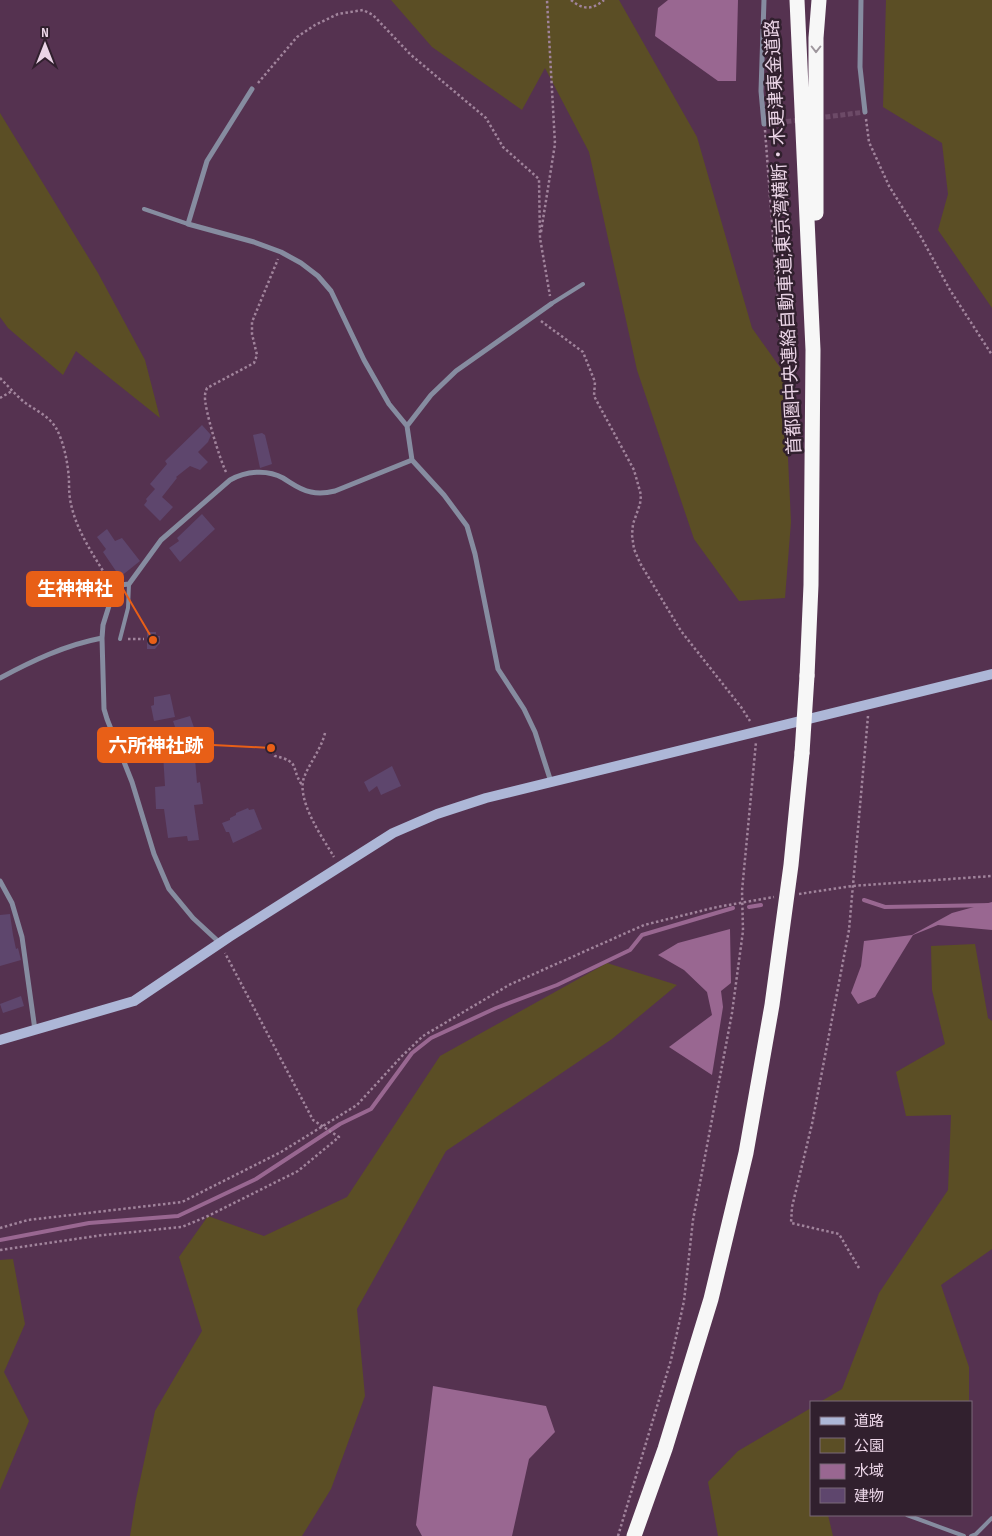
<svg xmlns="http://www.w3.org/2000/svg" width="992" height="1536" font-family="'Sofia Sans Condensed','Noto Sans JP',sans-serif">
  <style>
    .green { fill: #5b4e25 }
    .water { fill: #996791 }
    .lines { fill: none; stroke-linecap: round; stroke-linejoin: round }
    .stream { stroke: #996791; stroke-width: 4 }
    .building { fill: #5e466d }
    .street-tunnel { stroke: #6c4a67; stroke-width: 5; stroke-dasharray: 5 2.5; stroke-linecap: butt }
    .path { stroke: #a1849c; stroke-width: 2.5; stroke-dasharray: 2.5 2.5; stroke-linecap: butt }
    .lane { stroke: #868ca0; stroke-width: 4 }
    .street { stroke: #868ca0; stroke-width: 5 }
    .secondary { stroke: #adb7d7; stroke-width: 10 }
    .highway { stroke: #f7f7f7; stroke-width: 15 }
    .highway-bridge { stroke: #f7f7f7; stroke-width: 15 }
    .oneway { stroke: #9e969d }
    .labels { text-anchor: middle; stroke-width: 5; stroke-linejoin: round; paint-order: stroke }
    .street-label { font-size: 18px; fill: #ebd5e7; stroke: #31202e }
    .leader { fill: none; stroke: #e85f17; stroke-width: 2 }
    .callout-dot { fill: #e85f17; stroke: #31202e; stroke-width: 2 }
    .callout { fill: #e85f17; stroke: #e85f17; stroke-width: 2 }
    .callout-label { font-size: 19px; text-anchor: middle; font-weight: bold; fill: #fff }
  </style>
  <rect width="100%" height="100%" fill="#553250"/>
  <path class="green" d="M391 0H619L697 137 752 328 784 373 791 522 785 598 739 601 694 539 637 370 589 152 545 68 522 110 432 47Z
    M886 0H992V308L938 230 948 194 942 143 883 107Z
    M0 113 98 273 145 360 160 418 76 351 63 375 8 328 0 317Z
    M975 944 988 1018 992 1021V1249L941 1285 969 1367V1402H820L842 1389 879 1293 948 1190 951 1115 906 1116 896 1072 945 1044 932 990 931 946Z
    M607 963 677 985 612 1039 446 1151 357 1309 365 1396 331 1489 302 1536H130L136 1499 155 1411 202 1331 179 1257 208 1216 264 1236 347 1197 440 1056Z
    M13 1259 25 1324 4 1372 29 1421 0 1490V1260Z
    M811 1408V1515H828L833 1536H718L708 1482 738 1451Z"/>
  <path class="water" d="M668 0H738L736 81H718L655 36 658 8Z
    M992 902V930L938 925 913 935 875 997 858 1004 851 993 861 966 864 941 912 935 952 913Z
    M730 929 731 983 721 991 723 1007 712 1075 669 1047 712 1015 707 992 684 970 658 955 678 943Z
    M433 1386 546 1406 555 1432 529 1459 512 1536H422L416 1525Z"/>
  <g class="lines">
    <path class="stream" d="M864 900 885 907 992 905
      M749 907 761 905
      M0 1240 89 1223 178 1216 256 1179 340 1124 371 1109 412 1053 431 1038 496 1008 557 985 630 950 642 935 733 908"/>
  </g>
  <path class="building" d="M202 425 211 435 208 442 198 452 208 462 200 470 190 466 176 477 177 478 162 497 173 507 160 521 144 505 147 501 146 499 155 489 150 484 167 464 165 461Z
    M262 433 265 435 272 464 260 468 253 435Z
    M202 514 215 529 180 562 169 548 179 541 177 538Z
    M107 529 115 541 122 538 140 561 120 577 103 552 106 549 97 537Z
    M147 632H156V636H160V643L155 649H147Z
    M170 694 175 717 154 721 151 706 154 705V697Z
    M190 716 200 745 194 747 197 783 200 782 203 804 194 805 199 840 188 841 187 836 168 838 164 809H156L155 787 165 786 163 754 184 753 173 721Z
    M392 766 401 786 381 795 377 786 369 792 364 782Z
    M248 808 249 810 254 809 262 829 233 843 229 832H226L222 823 230 820V818L236 815V813Z
    M10 914 13 935 16 949 18 948 21 960 0 966V915Z
    M21 996 24 1006 3 1013 0 1004Z"/>
  <g class="lines">
    <path class="street-tunnel" d="M818 118 865 112
      M764 124 800 120"/>
    <path class="path" d="M571 0C583 10 592 10 604 0
      M258 83 297 37 315 25 338 14 363 10 373 15 411 55 486 118 503 147 539 179 540 238 550 296
      M866 119 869 142 889 186 921 237 950 290 992 355
      M765 130 781 343
      M541 232 555 144 547 0
      M541 321 583 352 595 382 594 396 634 470 641 495 640 504 633 524 632 535 634 549 640 563 681 631 741 707 750 721
      M0 378C8 386 15 394 24 402 35 410 49 416 56 428 64 442 68 464 69 480 69 486 69 492 70 499 75 530 95 557 111 584
      M0 398 12 391
      M226 472C220 460 204 408 205 396 205 393 206 391 207 388L254 363 257 355 252 334V322L278 259
      M128 639H144
      M325 733C321 749 311 761 305 775 294 798 323 838 334 857
      M272 751 275 756C301 762 290 767 302 785
      M799 894 852 886 992 876
      M0 1228 28 1220 182 1202 281 1152 357 1105 401 1057 423 1036 509 985 644 925 717 907 774 897
      M0 1250 103 1235 182 1227 208 1216 298 1171 339 1137 313 1120 225 953
      M859 1268 839 1234 791 1223 792 1207 812 1124 849 930 868 716
      M618 1536 671 1360 684 1301 693 1220 732 1013 743 931 742 891 756 742"/>
    <path class="lane" d="M144 209 188 224
      M551 304 583 284
      M120 639 128 608 129 584
      M117 742 159 729
      M907 1515 964 1536
      M971 1536 976 1534 992 1518"/>
    <path class="street" d="M764 0 761 91 764 124
      M861 0 860 67 865 112
      M252 89 207 161 188 224 254 242 281 252 301 263 318 276 331 291 364 360 389 404 407 426 412 460 444 495 467 526 475 554 498 669 524 709 535 732 551 782
      M407 426 431 395 456 371 551 304
      M0 678C32 661 65 645 102 638
      M0 881 12 903 22 937 35 1030
      M220 943 193 918 169 889 154 854 132 782 107 719 104 709 102 638 103 625 114 590 120 585 129 584 161 540 230 480C246 471 267 469 283 478 293 484 300 490 311 492 319 494 327 493 335 491L412 460"/>
    <path class="secondary" d="M0 1040 134 1001 229 937 393 833 437 814 486 798 992 674"/>
    <path class="highway" d="M797 0 813 350 811 585 807 676
      M816 213V38L819 0
      M634 1536 665 1449 711 1299 746 1153 772 1005 791 865 802 753"/>
    <path class="highway-bridge" d="M802 753 807 676"/>
  </g>
  <defs><path id="oneway-chevron" d="M-2-3.5L2.5 0L-2 3.5" fill="none" stroke-width="1.6" stroke-linecap="round" stroke-linejoin="round" transform="scale(1.25)"/></defs>
  <use class="oneway" href="#oneway-chevron" transform="translate(816 49) rotate(90)"/>
  <g class="labels">
    <g class="street-label">
      <text transform="translate(783 237) rotate(-93)" y="6">首都圏中央連絡自動車道;東京湾横断・木更津東金道路</text>
    </g>
  </g>
  <path class="leader" d="M153 640L123 589M271 748L213 745"/>
  <g class="callout-dot">
    <circle cx="153" cy="640" r="5"/>
    <circle cx="271" cy="748" r="5"/>
  </g>
  <g class="callout">
    <rect x="27" y="572" width="96" height="34" rx="5"/>
    <rect x="98" y="728" width="115" height="34" rx="5"/>
  </g>
  <g class="callout-label">
    <text x="75" y="595">生神神社</text>
    <text x="156" y="752">六所神社跡</text>
  </g>
  <rect x="810" y="1401" width="162" height="115" fill="#31202e" stroke="#7b6878"/>
  <rect x="820" y="1417" width="25" height="8" fill="#adb7d7" stroke="#7b6878"/>
  <text x="854" y="1426" font-size="15" fill="#ebd5e7">道路</text>
  <rect x="820" y="1438" width="25" height="15" fill="#5b4e25" stroke="#7b6878"/>
  <text x="854" y="1451" font-size="15" fill="#ebd5e7">公園</text>
  <rect x="820" y="1464" width="25" height="15" fill="#996791" stroke="#7b6878"/>
  <text x="854" y="1476" font-size="15" fill="#ebd5e7">水域</text>
  <rect x="820" y="1488" width="25" height="15" fill="#5e466d" stroke="#7b6878"/>
  <text x="854" y="1501" font-size="15" fill="#ebd5e7">建物</text>
  <g transform="translate(45 45)" stroke="#31202e" stroke-width="4" paint-order="stroke">
  <path d="M0-4L9 19L0 12L-9 19Z" fill="#ebd5e7"/>
  <text y="-8" font-size="14" font-weight="bold" text-anchor="middle" fill="#ebd5e7">N</text>
  </g>
</svg>
